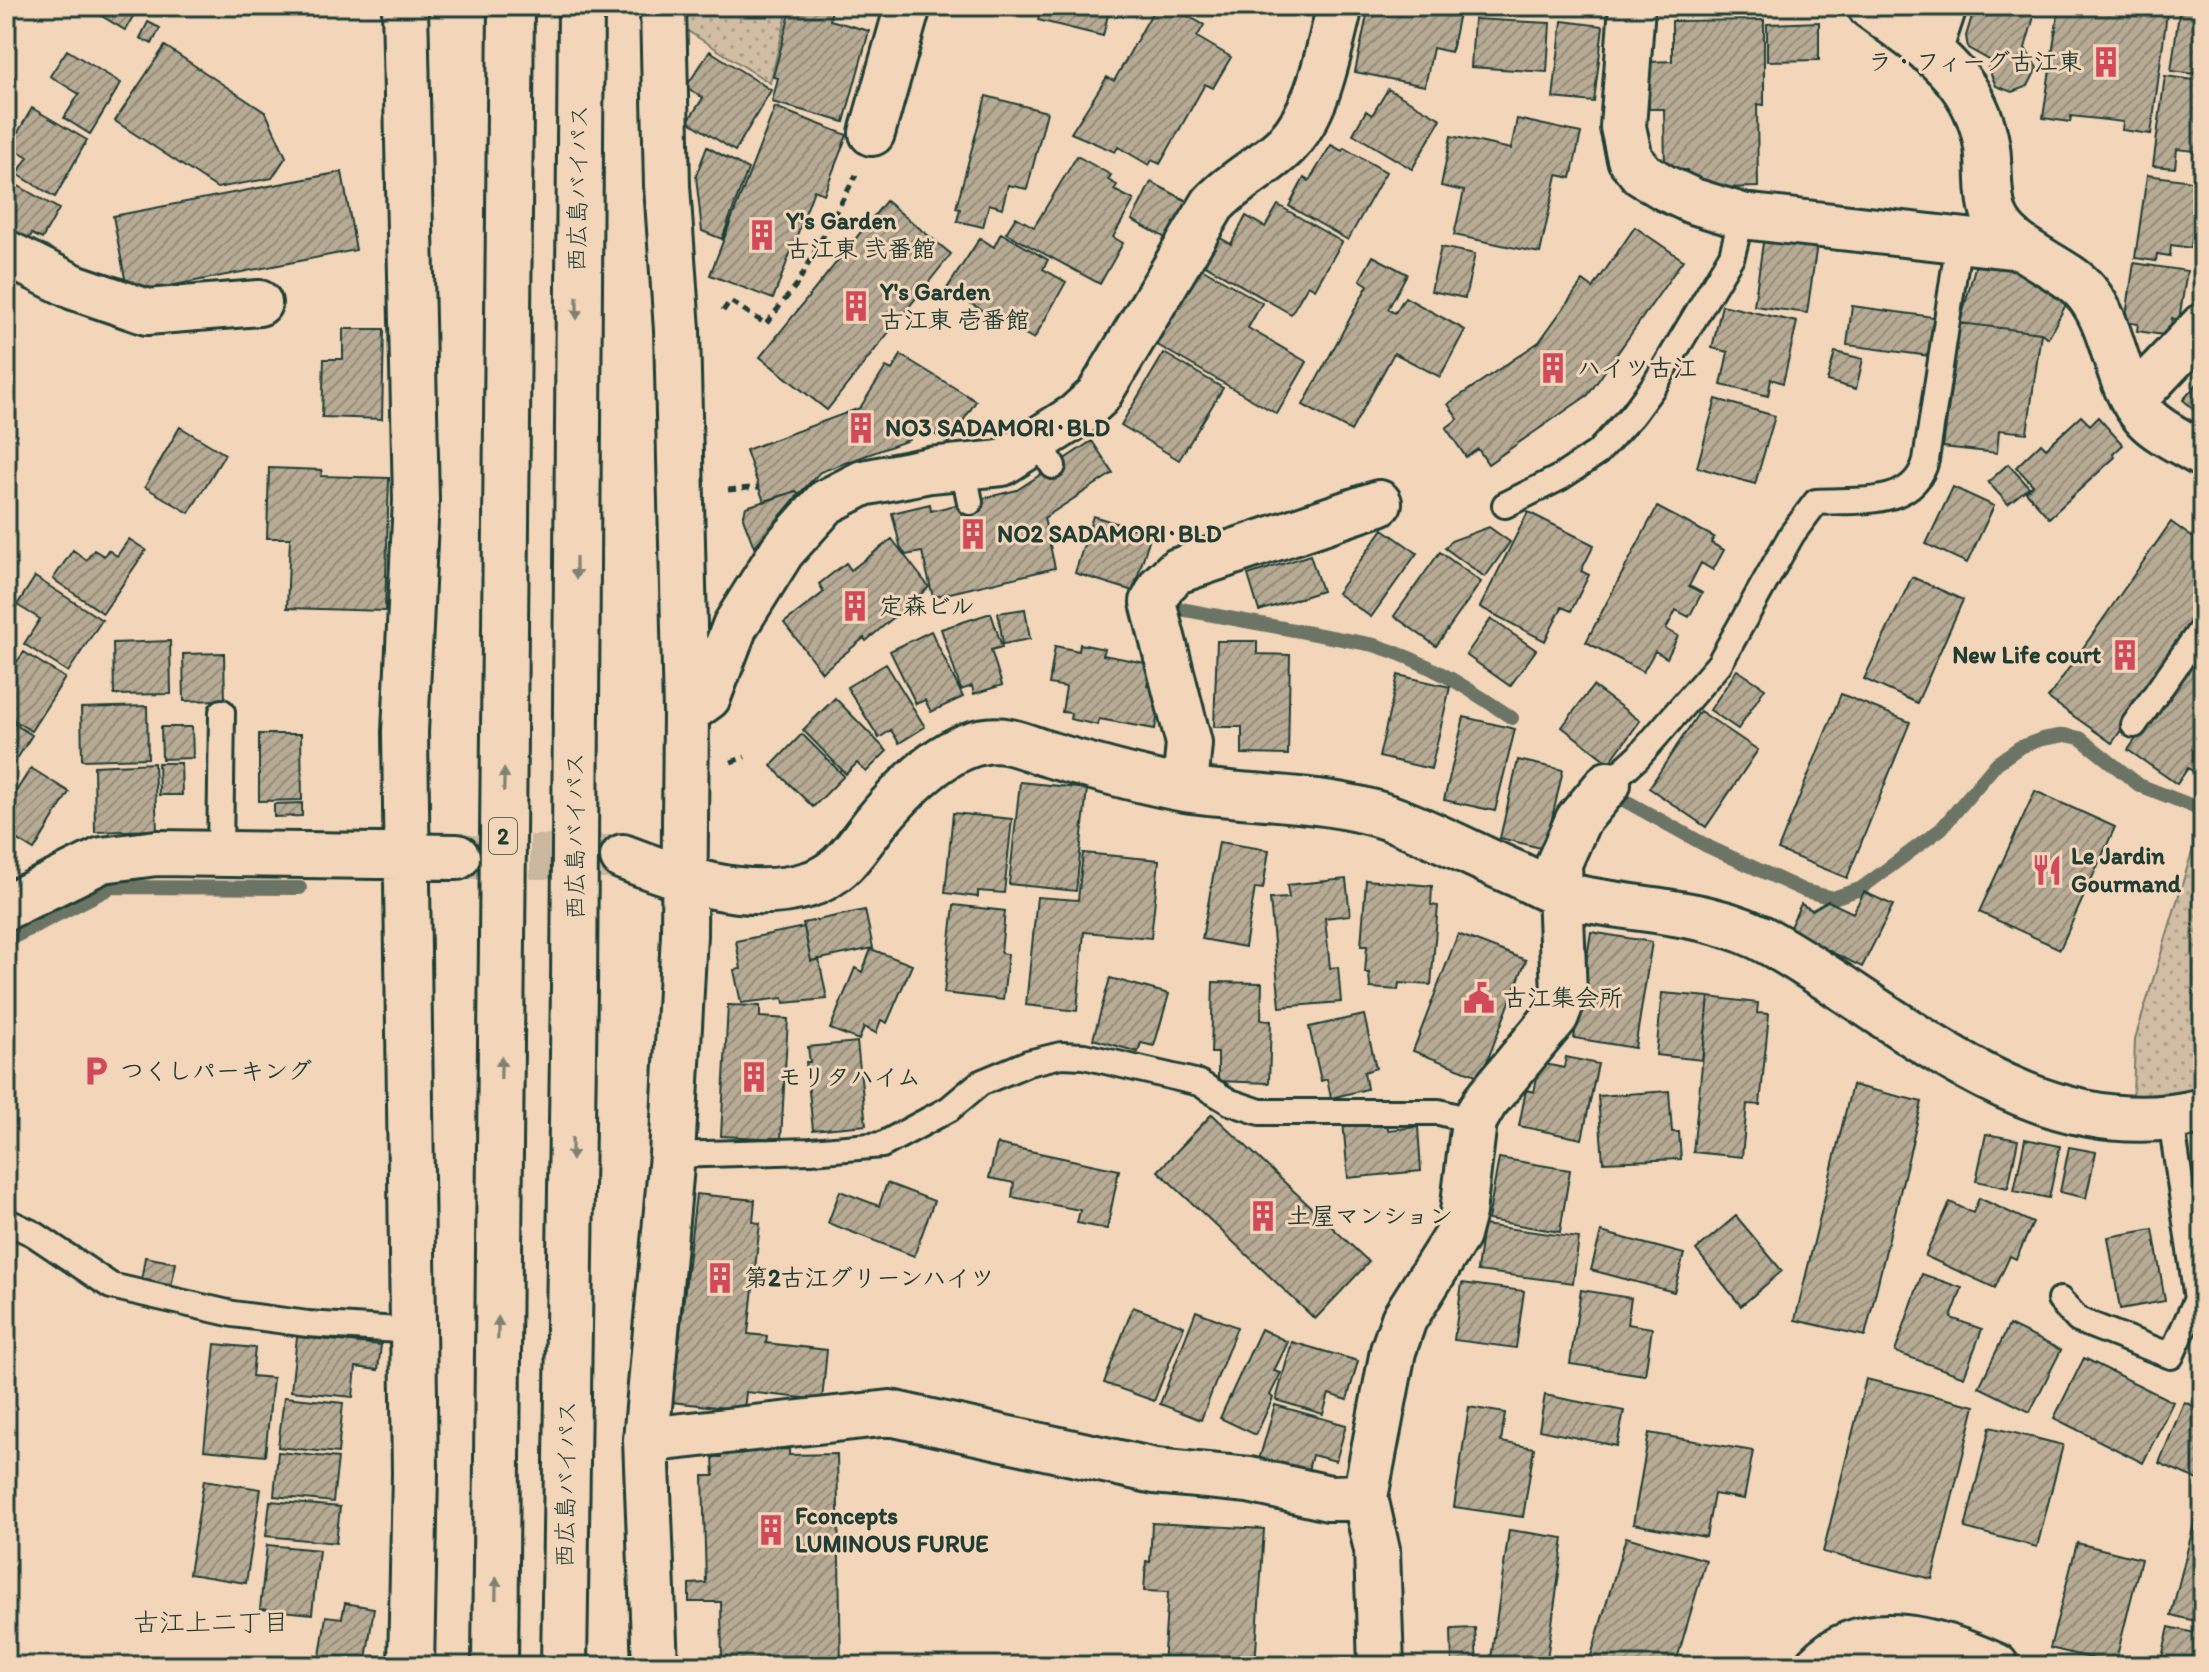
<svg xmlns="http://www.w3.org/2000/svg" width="2209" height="1672" font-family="Itim,'Klee One',sans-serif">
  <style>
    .grass { fill: url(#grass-dots); stroke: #787d6c; stroke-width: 2 }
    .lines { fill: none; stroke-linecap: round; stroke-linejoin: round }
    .stream { stroke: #6c7565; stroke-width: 14 }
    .building { fill: url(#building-hatch); stroke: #1f3d34; stroke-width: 2 }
    .street-tunnel { stroke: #c9b79f; stroke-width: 44; stroke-dasharray: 44 22; stroke-linecap: butt }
    .lane-casing { stroke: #1f3d34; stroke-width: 30 }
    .street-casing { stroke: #1f3d34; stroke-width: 50 }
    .highway-casing { stroke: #1f3d34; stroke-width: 50 }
    .path { stroke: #1f3d34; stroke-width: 5; stroke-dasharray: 8 6; stroke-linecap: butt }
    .lane { stroke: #f3d6ba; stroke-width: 24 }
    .street { stroke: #f3d6ba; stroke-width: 44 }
    .highway { stroke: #f3d6ba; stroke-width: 44 }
    .oneway { fill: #7e8270 }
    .labels { text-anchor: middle; stroke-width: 6; stroke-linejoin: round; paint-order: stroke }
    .shield { fill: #f3d6ba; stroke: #5f6b5c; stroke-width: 2 }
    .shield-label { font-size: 22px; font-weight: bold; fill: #1f3d34 }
    .poi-label { font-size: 24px; font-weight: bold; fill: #1f3d34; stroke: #f3d6ba; text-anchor: start }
    .street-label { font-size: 24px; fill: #1f3d34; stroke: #f3d6ba }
    .neighbourhood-label { font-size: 26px; fill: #1f3d34; stroke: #f3d6ba }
  </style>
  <defs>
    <pattern id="grass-dots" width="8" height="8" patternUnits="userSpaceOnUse" patternTransform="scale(2)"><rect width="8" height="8" fill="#d1bda4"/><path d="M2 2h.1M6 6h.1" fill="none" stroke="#a99b86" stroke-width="1.8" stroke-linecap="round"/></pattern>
    <pattern id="building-hatch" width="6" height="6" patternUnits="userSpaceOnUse" patternTransform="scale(2)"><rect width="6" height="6" fill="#b8ab95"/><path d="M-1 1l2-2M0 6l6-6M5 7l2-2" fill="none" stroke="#958c7a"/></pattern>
  </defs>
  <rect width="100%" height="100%" fill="#f3d6ba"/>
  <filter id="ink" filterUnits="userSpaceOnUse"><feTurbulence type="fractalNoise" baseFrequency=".0125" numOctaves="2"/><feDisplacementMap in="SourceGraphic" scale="16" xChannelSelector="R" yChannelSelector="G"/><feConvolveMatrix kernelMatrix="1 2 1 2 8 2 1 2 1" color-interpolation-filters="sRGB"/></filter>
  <g filter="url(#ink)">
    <path class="grass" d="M683 6H789L770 83 683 28Z
      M2199 829H2203V1092L2169 1099 2133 1097 2135 1039Z"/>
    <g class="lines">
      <path class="stream" d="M1175 608 1374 645C1426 661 1467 687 1512 718
        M1622 799 1709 847 1805 891 1833 898 1860 889 1941 829 1997 763 2020 747 2042 739 2065 735 2080 738 2139 785 2203 810
        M6 941 112 887 300 888"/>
    </g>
    <path class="building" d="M94 6H139L125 30 92 10Z
      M792 6 832 9 830 20 869 31 844 122 772 102 778 78 773 77Z
      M832 6H862L860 14Z
      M1042 6H1110L1103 36 1038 20Z
      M1156 6H1170L1204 25 1197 37 1231 57 1213 88 1205 84 1160 164 1152 160 1149 165 1118 147 1115 152 1071 133 1107 77 1114 81Z
      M1210 6H1245L1243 10 1235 8 1232 16Z
      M1369 6H1425L1459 13 1451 52 1433 48 1425 86 1355 72Z
      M1975 6H2037L2025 48 2037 68 2028 86 2012 92 1996 86 1988 68 1991 61 1968 48 1966 36Z
      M2059 6H2168L2151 134 2122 130 2123 122 2098 119 2071 116 2070 122 2043 118Z
      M2180 6H2203V75L2171 71Z
      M1474 19 1550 23 1547 72 1471 67Z
      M1764 20V105L1757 104 1758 187 1687 189V170H1665L1664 109H1649L1648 62 1672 61V21Z
      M1562 21 1603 26 1594 102 1553 98Z
      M148 22 160 28 152 44 140 38Z
      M1819 22V60L1767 61V24Z
      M165 46 266 113 286 157 272 178 217 188 115 121Z
      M67 50 121 83 90 134 64 118 79 94 50 76Z
      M710 51 771 90 735 151 688 121 703 98 686 87Z
      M2165 76 2202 81 2197 122 2203 123V152L2177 149 2175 168 2153 166Z
      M1388 89 1441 119 1412 169 1353 134 1366 111 1372 115Z
      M986 96 1047 112 1027 189 1008 185 1002 208 989 204 983 227 957 221 960 209 956 208Z
      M775 107 847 135 824 194 814 190 773 299 710 275Z
      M32 108 87 140 55 197 17 174 28 157 10 146Z
      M1517 119 1581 133 1571 178 1557 175 1540 253 1454 235 1464 191 1441 186 1451 136 1511 149Z
      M1331 145 1342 151 1344 148 1386 172 1348 240 1289 206 1304 178 1309 181Z
      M707 147 748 169 722 239 702 231 696 176Z
      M1077 156 1111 175 1108 180 1117 185 1114 190 1134 200 1113 237 1123 243 1100 284 1006 233 1016 217 1034 227Z
      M342 172 356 250 128 294 113 216Z
      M2147 175 2200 182 2191 248 2171 245 2170 256 2157 254 2156 261 2135 258Z
      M6 179 59 209 42 239 32 234 24 247 6 237Z
      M1151 182 1191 203 1171 241 1132 220Z
      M886 201 951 254 827 410 760 357Z
      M1278 205 1342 242 1315 289 1308 285 1291 314 1202 263 1217 236 1231 244 1246 216 1265 227Z
      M1635 227 1683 260 1588 395 1488 464 1478 449 1466 457 1446 428 1458 419 1448 404 1539 342 1583 281 1593 288Z
      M1001 233 1048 260 1043 269 1066 282 1034 339 946 290 980 238 994 247Z
      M1764 236 1817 244 1807 313 1754 306Z
      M1441 247 1475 254 1465 298 1431 291Z
      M1373 256 1407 274 1388 309 1395 313 1405 297 1465 330 1440 377 1394 353 1351 431 1303 405 1368 285 1360 280Z
      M1978 256 2008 266 2068 301 2048 338 2041 333 1960 323Z
      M2134 263 2187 271 2179 320 2172 318 2170 336 2137 331 2138 324 2125 322Z
      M1198 266 1262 303 1248 328 1307 362 1277 414 1154 343Z
      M1722 305 1797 322 1783 383 1771 379 1768 396 1721 385 1728 352 1712 348Z
      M1852 306 1934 317 1930 356 1847 345Z
      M1960 323 2041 333 2027 433 1999 430 1997 453 1943 447Z
      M343 329H384L382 419 322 417 324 359H343Z
      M1835 352 1863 359 1856 389 1827 381Z
      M1164 353 1223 388 1179 460 1121 425Z
      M901 355 976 401 949 443 919 425 909 440 820 472 799 494 796 491 764 502 746 450 860 408 886 367 892 370Z
      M2203 377V417L2183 400Z
      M1716 399 1775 416 1755 484 1697 467Z
      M2081 416 2090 425 2098 417 2123 445 2113 454 2115 457 2049 518 2026 492 2033 485 2016 467 2041 443 2046 448Z
      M180 427 225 454 189 513 145 487Z
      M1092 441 1113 473 1044 518 1055 568 933 597 922 552 906 555 901 549 892 513 930 504 931 511 1017 490Z
      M2008 464 2029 487 2008 504 1988 482Z
      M269 468 322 470 321 476 389 478 385 611 287 608 290 538H267Z
      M1953 487 1994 506 1967 563 1926 544Z
      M796 491 799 494 754 547 743 518 746 507Z
      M1657 507 1714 537 1711 543 1724 550 1713 570 1701 563 1689 586 1702 593 1689 617 1676 610 1666 629 1678 636 1667 658 1655 651 1643 672 1586 642Z
      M1528 512 1594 545 1581 571 1589 575 1571 611 1562 607 1545 641 1480 607Z
      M1093 516 1151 534 1133 591 1075 573Z
      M2171 522 2203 545V613L2112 743 2048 698Z
      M1489 527 1510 542 1485 577 1445 548 1451 541Z
      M1383 529 1417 553 1371 617 1337 593Z
      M129 539 146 550 103 613 53 579 73 550 86 560 94 550 104 556 108 550 117 556Z
      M892 539 929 587 866 641 864 638 822 672 784 623 824 592 819 584 846 563 851 570Z
      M1440 552 1481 582 1436 646 1394 616Z
      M1310 555 1322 591 1259 611 1248 575Z
      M35 577 102 620 68 672 24 644 40 619 17 605Z
      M1912 577 1963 600 1917 703 1864 679Z
      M1025 609 1030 639 1003 644 998 613Z
      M991 613 1002 647 991 650 1002 685 974 694 972 686 961 690 941 629Z
      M1491 619 1536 650 1510 686 1466 655Z
      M931 631 963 697 931 712 925 700 916 704 890 651Z
      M170 641 171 694 114 695 113 643Z
      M1217 641H1257V654L1290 655 1288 755 1242 754V727H1214Z
      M1080 644 1105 649 1103 655 1151 664 1147 686 1158 689 1161 698 1155 729 1099 719 1098 725 1070 719 1071 713 1062 712 1066 687 1049 684 1055 646 1079 651Z
      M2203 644V768L2198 775 2188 768 2177 784 2128 750Z
      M24 652 65 678 31 731 6 715V677Z
      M224 653 225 700 184 701 183 654Z
      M886 664 925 727 899 743 891 730 879 738 847 687Z
      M1737 670 1765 688 1738 729 1710 710Z
      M1398 675 1450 687 1431 769 1379 757Z
      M1593 686 1640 721 1609 763 1562 727Z
      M1841 694 1910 722 1847 878 1778 850Z
      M835 698 887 751 866 772 857 763 846 774 803 730Z
      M147 706 148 758 82 760 81 708Z
      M1700 711 1758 750 1706 827 1649 788Z
      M1464 717 1515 729 1495 811 1444 800Z
      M6 719 32 735 6 776Z
      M161 727H192L193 758 162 759Z
      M259 734H301L302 800 259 801Z
      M802 734 844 776 813 807 771 766Z
      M1518 760 1563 770 1545 849 1500 838Z
      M154 763 157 830 95 832 94 766Z
      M158 763H181L182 795H159Z
      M31 768 69 792 34 850 6 833V807Z
      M1020 782 1087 789 1076 891 1009 884Z
      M2035 791 2115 827 2060 949 1979 912Z
      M302 803V816L274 817V804Z
      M953 813 1012 819 1004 893 978 891V897L945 893Z
      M1219 842 1269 850 1263 889 1255 888 1245 947 1202 939Z
      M1083 853 1159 860 1151 938 1084 932 1077 1011 1026 1005 1037 897 1078 900Z
      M1346 879 1350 915 1325 918 1330 968 1338 967 1341 1002 1280 1007 1270 899 1289 898 1287 885Z
      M1366 880 1432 886 1431 905 1438 906 1431 985 1399 983 1398 990 1370 988 1369 973H1365L1367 946H1361Z
      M1864 892 1893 905 1862 967 1788 931 1801 904 1812 910 1828 901 1853 913Z
      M954 905 1005 911 1001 953 1008 954 1003 1000 944 993Z
      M865 910 873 948 811 961 803 923Z
      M804 927 811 961 819 959 827 999 784 1003 783 998 741 1003 734 970 741 969 736 941Z
      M1591 932 1652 942 1635 1048 1574 1038Z
      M1458 934 1526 960 1481 1077 1413 1051Z
      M871 949 912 965 887 1023 881 1020 876 1033 864 1027 859 1040 830 1029 855 968 862 972Z
      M1110 978 1169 994 1154 1046 1141 1043 1138 1052 1093 1039Z
      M1213 982 1262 983 1261 1020 1271 1021 1269 1083 1218 1081V1053H1211Z
      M1662 993 1709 997 1702 1060 1656 1055Z
      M1709 997 1758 1003 1757 1013 1769 1014 1760 1105 1747 1104 1742 1157 1693 1152Z
      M728 1005 760 1006V1017L788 1019 781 1139 721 1136Z
      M1364 1015 1376 1068 1364 1072 1367 1089 1331 1098 1327 1079 1321 1081 1309 1027Z
      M857 1042 866 1125 813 1130 806 1062H810L808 1047Z
      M1566 1057 1598 1064 1582 1139 1519 1126 1526 1090 1534 1092 1540 1063 1564 1068Z
      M1852 1085 1922 1102 1865 1336 1795 1320Z
      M1669 1091 1672 1132H1679L1681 1159 1603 1162 1598 1096Z
      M1212 1114 1369 1262 1315 1319 1158 1171Z
      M1387 1117 1388 1130 1418 1127 1421 1171 1348 1178 1343 1121Z
      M1986 1134 2018 1140 2008 1188 1976 1181Z
      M2025 1139 2060 1146 2049 1198 2014 1191Z
      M997 1144 1119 1170 1107 1229 1077 1223 1080 1210 1012 1197 1014 1183 989 1178Z
      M2069 1147 2096 1152 2086 1198 2060 1192Z
      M1499 1158 1570 1170 1560 1232 1488 1220Z
      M887 1183 934 1201 914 1256 828 1223 840 1191 879 1206Z
      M696 1194 755 1200 753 1222 760 1223 748 1334 767 1336 766 1343 827 1350 822 1400 746 1392 744 1410 672 1402Z
      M1979 1198 2033 1223 2016 1259 2010 1256 1995 1288 1925 1256 1950 1202 1973 1213Z
      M1736 1216 1782 1271 1741 1306 1696 1250Z
      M1483 1225 1579 1238 1573 1283 1477 1271Z
      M2153 1229 2165 1301 2120 1309 2108 1237Z
      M1601 1232 1684 1254 1674 1292 1591 1270Z
      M145 1257 176 1263 171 1287 141 1282Z
      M1922 1274 1962 1288 1951 1318 1982 1329 1964 1377 1895 1352Z
      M1462 1283 1524 1291 1516 1348 1454 1340Z
      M1581 1290 1631 1298 1627 1324 1652 1328 1645 1375 1570 1364Z
      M1133 1307 1184 1326 1154 1401 1104 1383Z
      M1196 1311 1237 1327 1201 1420 1160 1404Z
      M2009 1325 2061 1350 2030 1412 1979 1387Z
      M1261 1329 1288 1342 1274 1371 1281 1373 1270 1395 1273 1398 1256 1435 1220 1418Z
      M297 1337 381 1345 378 1370 356 1367 353 1397 291 1391Z
      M1292 1342 1358 1361 1347 1400 1329 1394 1323 1414 1276 1400Z
      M215 1344 255 1348 252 1376 273 1378 265 1456 204 1450Z
      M2084 1358 2173 1402 2143 1463 2054 1418Z
      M1866 1379 1975 1406 1932 1579 1823 1552Z
      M1545 1395 1624 1411 1617 1446 1539 1430Z
      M284 1397 343 1403 338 1453 278 1447Z
      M2184 1402 2203 1410V1482L2159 1463Z
      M1275 1405 1346 1425 1336 1461 1312 1455 1307 1474 1259 1460Z
      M1469 1407 1505 1413 1501 1442 1534 1448 1523 1517 1454 1507Z
      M1990 1427 2063 1445 2037 1547 1965 1528Z
      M1649 1433 1753 1451 1744 1499 1714 1494 1706 1537 1633 1524Z
      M789 1449V1455L837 1454 841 1666H692V1663L722 1662 721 1602H689V1584L706 1583 703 1476H714L713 1457H721V1451Z
      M278 1452 338 1458 333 1502 274 1496Z
      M204 1480 261 1489 246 1583 189 1574Z
      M270 1501 340 1507 336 1543 266 1536Z
      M2195 1520 2203 1522V1623L2171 1615Z
      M1152 1523 1264 1529 1255 1666H1163L1168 1592 1144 1591 1146 1561 1150 1562Z
      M1509 1530 1564 1538 1546 1666H1490Z
      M1626 1537 1706 1560 1675 1666H1588Z
      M2077 1543 2141 1559 2115 1664 2050 1648Z
      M267 1545 319 1550 312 1614 260 1609Z
      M345 1603 374 1608 365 1666 319 1663 326 1616 342 1618Z
      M2169 1627 2203 1635V1666H2160Z
      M1475 1628 1477 1666H1452L1451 1629Z"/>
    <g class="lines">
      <path class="street-tunnel" d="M464 857H623"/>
      <defs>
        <path id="lane" d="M1039 441 1053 466
          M963 467 970 502
          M1505 505 1561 477 1597 453 1632 415 1655 384 1732 255 1742 216
          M2134 725 2203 627
          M1608 784 1638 757 1719 664 1792 534 1816 502C1856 499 1914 509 1926 460L1959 240
          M220 854 222 712
          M672 1155 811 1151 882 1145 949 1109 980 1083 1028 1063 1061 1055 1084 1056 1199 1083 1230 1102 1260 1112H1439L1474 1121
          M6 1221 34 1234 111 1286 233 1314 308 1324 413 1331
          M2060 1300 2078 1320 2171 1356 2197 1299 2171 1119"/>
        <path id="street" d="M405 6 416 500 405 732 415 1473 411 1666
          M1632 6 1623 127 1630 159 1642 174 1665 188 1693 201 1742 216 2020 247
          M1870 6C1923 46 1976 75 1987 147 1990 168 1987 193 1994 214 2006 251 2064 265 2086 292 2116 327 2114 384 2146 418 2160 433 2186 444 2203 455
          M1929 51 1944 6
          M872 133 908 6
          M6 253 74 287 147 312 259 303
          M2135 398 2203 326
          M686 713 708 697 735 626 782 551 826 502 863 483 930 470 1002 463 1076 416 1098 396 1213 204C1235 180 1264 167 1286 145 1320 110 1328 51 1340 6
          M1185 788 1189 743 1153 602 1162 585 1177 571 1379 503
          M623 857C681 879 745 903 807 885 842 875 855 848 876 822 906 786 958 730 1010 742 1024 745 1037 751 1051 755 1095 768 1140 781 1185 789 1251 799 1328 796 1390 818 1433 833 1475 856 1517 874 1532 881 1548 891 1564 895 1633 912 1711 908 1774 945 1905 1020 2039 1153 2203 1111
          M6 907 102 860 157 853 457 857
          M646 1440 890 1413 1155 1471 1249 1480 1329 1498 1365 1497 1393 1351 1404 1319 1457 1235 1463 1212 1474 1121 1485 1102 1556 1016 1564 995 1559 863 1578 820 1608 784
          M1365 1497 1377 1550 1381 1666
          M655 1666 646 1440 672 1155 684 935 686 713 677 330 667 186 663 6
          M1817 1666C1866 1616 1941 1641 1996 1666"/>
        <path id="highway" d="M495 1666 511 6
          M564 1666 574 987 581 6"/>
      </defs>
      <use href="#lane" class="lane-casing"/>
      <use href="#street" class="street-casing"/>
      <use href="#highway" class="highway-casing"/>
      <path class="path" d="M723 311 730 301 766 324 798 283 856 175
        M728 490 759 487
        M731 762 745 757"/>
      <use href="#lane" class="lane"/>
      <use href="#street" class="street"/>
      <use href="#highway" class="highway"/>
    </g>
    <defs><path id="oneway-solid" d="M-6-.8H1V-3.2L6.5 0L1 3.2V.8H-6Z" transform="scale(2)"/></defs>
    <g class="oneway">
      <use href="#oneway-solid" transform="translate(577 308) rotate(90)"/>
      <use href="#oneway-solid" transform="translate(576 568) rotate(90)"/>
      <use href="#oneway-solid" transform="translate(504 780) rotate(-89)"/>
      <use href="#oneway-solid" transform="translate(501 1068) rotate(-89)"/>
      <use href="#oneway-solid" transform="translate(572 1149) rotate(91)"/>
      <use href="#oneway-solid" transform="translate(498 1328) rotate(-89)"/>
      <use href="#oneway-solid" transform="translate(496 1588) rotate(-89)"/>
    </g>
  </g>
  <defs>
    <symbol id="building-bare" viewBox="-9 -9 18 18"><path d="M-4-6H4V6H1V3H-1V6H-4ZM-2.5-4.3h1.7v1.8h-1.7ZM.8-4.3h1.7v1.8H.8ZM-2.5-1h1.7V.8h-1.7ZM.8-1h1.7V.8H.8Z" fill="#d1495b" stroke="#f3d6ba" stroke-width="2.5" paint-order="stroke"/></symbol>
    <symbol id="restaurant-bare" viewBox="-9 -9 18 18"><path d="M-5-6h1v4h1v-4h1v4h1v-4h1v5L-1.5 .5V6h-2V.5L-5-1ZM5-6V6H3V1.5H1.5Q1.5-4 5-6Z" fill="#d1495b" stroke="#f3d6ba" stroke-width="2.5" paint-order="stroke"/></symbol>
    <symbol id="civic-bare" viewBox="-9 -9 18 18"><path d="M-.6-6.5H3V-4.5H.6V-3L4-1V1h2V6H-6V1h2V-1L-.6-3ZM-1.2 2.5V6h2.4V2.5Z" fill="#d1495b" stroke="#f3d6ba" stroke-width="2.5" paint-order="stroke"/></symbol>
    <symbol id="parking-bare" viewBox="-9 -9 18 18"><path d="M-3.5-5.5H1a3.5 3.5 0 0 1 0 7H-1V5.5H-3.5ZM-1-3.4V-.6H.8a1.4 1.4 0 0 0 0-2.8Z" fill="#d1495b" stroke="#f3d6ba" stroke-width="2.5" paint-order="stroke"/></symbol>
  </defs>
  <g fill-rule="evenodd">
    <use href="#building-bare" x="2084" y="40" width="44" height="44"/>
    <use href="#building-bare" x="740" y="213" width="44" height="44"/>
    <use href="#building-bare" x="834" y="284" width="44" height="44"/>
    <use href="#building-bare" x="1531" y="346" width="44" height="44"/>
    <use href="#building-bare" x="839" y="406" width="44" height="44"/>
    <use href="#building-bare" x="951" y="512" width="44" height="44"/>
    <use href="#building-bare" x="833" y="584" width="44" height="44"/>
    <use href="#building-bare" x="2103" y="633" width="44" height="44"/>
    <use href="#restaurant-bare" x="2025" y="848" width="44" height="44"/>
    <use href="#civic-bare" x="1457" y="976" width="44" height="44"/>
    <use href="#parking-bare" x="74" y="1049" width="44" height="44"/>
    <use href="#building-bare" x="732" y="1055" width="44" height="44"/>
    <use href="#building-bare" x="1241" y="1194" width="44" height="44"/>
    <use href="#building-bare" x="698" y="1256" width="44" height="44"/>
    <use href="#building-bare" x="749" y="1508" width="44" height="44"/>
  </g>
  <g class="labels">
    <rect class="shield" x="489" y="818" width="28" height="36" rx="6"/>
    <g class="shield-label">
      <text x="503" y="844">2</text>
    </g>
    <g class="poi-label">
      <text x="2082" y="70" text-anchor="end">ラ・フィーグ古江東</text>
      <text x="786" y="229">Y's Garden<tspan x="786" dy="28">古江東 弐番館</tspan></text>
      <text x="880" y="300">Y's Garden<tspan x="880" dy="28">古江東 壱番館</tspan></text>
      <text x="1577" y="376">ハイツ古江</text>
      <text x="885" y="436">NO3 SADAMORI･BLD</text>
      <text x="997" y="542">NO2 SADAMORI･BLD</text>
      <text x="879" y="614">定森ビル</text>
      <text x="2101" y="663" text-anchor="end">New Life court</text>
      <text x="2071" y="864">Le Jardin<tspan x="2071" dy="28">Gourmand</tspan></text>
      <text x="1503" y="1006">古江集会所</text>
      <text x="120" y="1079">つくしパーキング</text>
      <text x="778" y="1085">モリタハイム</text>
      <text x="1287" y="1224">土屋マンション</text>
      <text x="744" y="1286">第2古江グリーンハイツ</text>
      <text x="795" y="1524">Fconcepts<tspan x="795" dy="28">LUMINOUS FURUE</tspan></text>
    </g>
    <g class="street-label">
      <text transform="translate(578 188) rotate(-89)" y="8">西広島バイパス</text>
      <text transform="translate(575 836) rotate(-90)" y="8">西広島バイパス</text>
      <text transform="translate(566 1484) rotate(-89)" y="8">西広島バイパス</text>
    </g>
    <g class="neighbourhood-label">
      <text x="211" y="1631">古江上二丁目</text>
    </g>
  </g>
  <rect width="2209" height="1672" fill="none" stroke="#f3d6ba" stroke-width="32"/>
  <rect x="16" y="16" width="2177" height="1640" fill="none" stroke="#1f3d34" stroke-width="3" filter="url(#ink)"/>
</svg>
